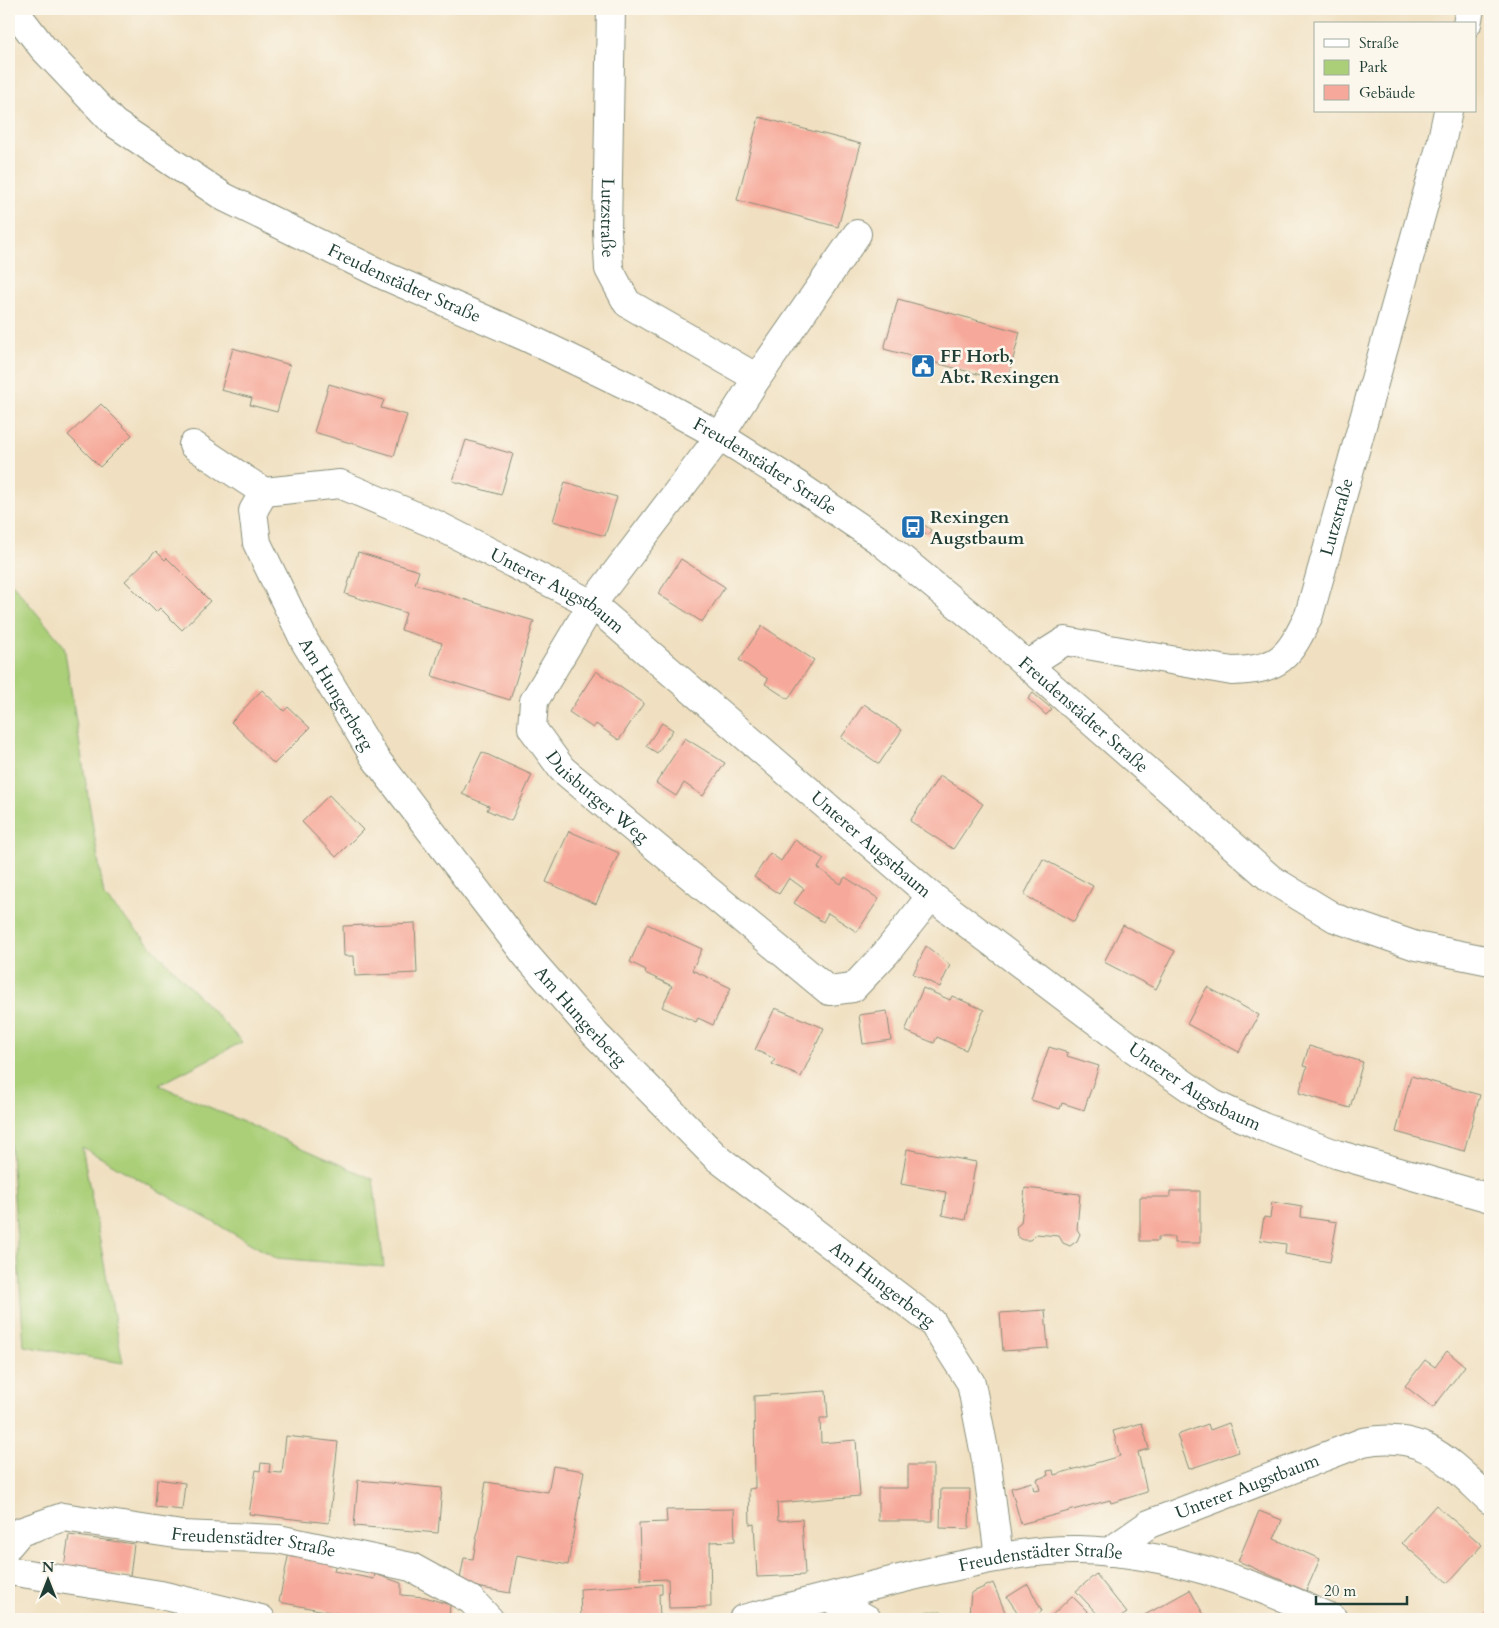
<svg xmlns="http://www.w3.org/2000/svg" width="1499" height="1628" font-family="Cardo,serif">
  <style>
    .green { fill: #aacf78; stroke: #648656 }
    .building { fill: #f6a99a }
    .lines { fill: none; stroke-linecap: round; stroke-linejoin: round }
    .minor-casing { stroke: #888e7a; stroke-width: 30 }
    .minor { stroke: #fff; stroke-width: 28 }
    .labels { text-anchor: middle; stroke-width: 5; stroke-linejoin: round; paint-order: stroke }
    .street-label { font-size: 18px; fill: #1f3d34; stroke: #fbf7ec }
    .poi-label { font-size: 18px; font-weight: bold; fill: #1f3d34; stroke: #fbf7ec; text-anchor: start }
  </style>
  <rect width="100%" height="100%" fill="#fbf7ec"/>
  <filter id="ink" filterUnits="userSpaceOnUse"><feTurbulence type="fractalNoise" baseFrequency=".02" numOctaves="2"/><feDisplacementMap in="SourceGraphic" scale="10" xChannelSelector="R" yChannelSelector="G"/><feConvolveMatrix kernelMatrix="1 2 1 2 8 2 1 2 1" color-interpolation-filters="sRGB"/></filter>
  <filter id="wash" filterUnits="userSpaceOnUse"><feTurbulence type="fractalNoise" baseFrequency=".0096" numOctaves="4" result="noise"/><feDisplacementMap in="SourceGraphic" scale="20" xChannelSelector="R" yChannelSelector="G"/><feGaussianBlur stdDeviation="1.12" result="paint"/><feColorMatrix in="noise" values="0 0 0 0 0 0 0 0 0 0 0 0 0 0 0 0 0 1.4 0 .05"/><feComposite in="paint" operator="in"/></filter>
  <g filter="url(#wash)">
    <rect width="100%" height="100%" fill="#f0e0c1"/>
    <path class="green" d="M9 580 64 646 104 896 242 1042 159 1085 373 1179 384 1267 276 1258 82 1147 123 1363 24 1346 9 1122Z
      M935 1609V1619H902L911 1614Z"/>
    <g id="blocks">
      <path class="building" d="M759 117 861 144 838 227 737 200Z
        M898 299 1020 332 1007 382 884 349Z
        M233 348 290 365 277 412 250 405 252 398 221 390Z
        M329 384 384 400 381 408 407 415 394 456 314 432Z
        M101 404 132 435 100 467 68 435Z
        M466 440 513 454 501 495 453 481Z
        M565 482 617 497 605 536 553 521Z
        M914 517 931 530 928 535 910 522Z
        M156 551 165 560 167 558 210 601 182 630 160 608 156 612 125 581Z
        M358 552 419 571 415 584 534 621 510 700 432 676 442 643 401 630 406 613 345 594Z
        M681 559 725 587 702 622 658 594Z
        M762 626 814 660 788 699 765 684 768 679 739 660Z
        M596 671 644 703 619 740 596 724 593 728 569 712Z
        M262 690 284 711 288 707 310 728 274 764 231 722Z
        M1033 693 1052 709 1046 715 1028 699Z
        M864 704 902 730 879 764 841 738Z
        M662 723 673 730 657 753 646 746Z
        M685 738 725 763 703 796 684 783 676 796 656 783Z
        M482 752 532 775 511 821 487 810 489 806 462 794Z
        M940 775 983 804 953 849 910 821Z
        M329 795 363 830 336 857 302 822Z
        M569 831 619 853 596 904 546 882Z
        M795 840 824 859 818 868 841 884 845 877 879 899 857 932 828 913 823 922 794 903 804 889 789 878 779 894 754 877 770 853 781 861Z
        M1043 859 1093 886 1074 922 1024 895Z
        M415 923 417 973 355 976 354 956H344L343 926Z
        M647 924 702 949 692 970 731 988 713 1025 698 1018 696 1022 662 1007 672 986 645 973 646 970 630 962Z
        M1123 925 1175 951 1156 989 1104 962Z
        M926 946 950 965 940 987 913 974Z
        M1207 987 1259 1015 1239 1052 1187 1024Z
        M923 988 950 1000 952 996 984 1010 966 1050 937 1037 934 1043 905 1031Z
        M775 1008 824 1028 801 1077 772 1064 775 1059 755 1050Z
        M887 1011 891 1040 863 1044 859 1015Z
        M1309 1046 1363 1062 1350 1108 1299 1093 1307 1067 1303 1066Z
        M1049 1047 1068 1053 1067 1056 1099 1066 1084 1110 1062 1103 1060 1109 1031 1100Z
        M1411 1076 1480 1095 1464 1151 1396 1132Z
        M907 1149 976 1162 965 1220 942 1215 946 1192 901 1184Z
        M1025 1188 1080 1194 1077 1229 1080 1234 1077 1241 1070 1246 1063 1243 1059 1236 1036 1234 1030 1240H1023L1017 1236 1016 1227 1021 1223Z
        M1170 1191H1200V1243H1174V1237H1158V1241H1140V1197H1170Z
        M1272 1202 1302 1207 1301 1217 1337 1222 1330 1262 1285 1254 1286 1244 1260 1240 1264 1217 1270 1218Z
        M1045 1310 1048 1348 1003 1351 1000 1313Z
        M1447 1351 1465 1366 1433 1408 1405 1386 1425 1360 1435 1367Z
        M826 1391 828 1418H820L821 1443 856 1440 860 1496 777 1503 778 1521 802 1519 805 1575 757 1577 754 1524 750 1525 749 1489 755 1488 754 1396Z
        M1142 1423 1149 1449 1138 1452 1147 1492 1111 1503 1110 1500 1021 1524 1011 1488 1032 1482 1034 1491 1040 1490 1037 1479 1048 1476 1047 1471 1053 1470 1054 1475 1120 1456 1113 1431Z
        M1229 1423 1239 1452 1189 1469 1177 1435 1208 1424 1210 1430Z
        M286 1436 338 1442 329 1523 249 1514 256 1470 260 1471 261 1463 270 1464 269 1472 282 1473Z
        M908 1465H933V1521H878V1488H908Z
        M553 1466 584 1471 568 1565 517 1555 510 1593 459 1584 464 1558 473 1559 486 1482 548 1492Z
        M157 1479 185 1483 182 1510 155 1507Z
        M358 1480 442 1488 438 1533 354 1526Z
        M941 1489H970L969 1529 940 1528Z
        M1436 1505 1482 1545 1448 1583 1402 1543Z
        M734 1509 735 1541 710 1542 711 1607 669 1608 668 1579 641 1580 639 1523 667 1522 666 1510Z
        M1259 1511 1282 1520 1274 1539 1320 1559 1306 1591 1238 1561Z
        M69 1535 134 1544 130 1576 64 1567Z
        M289 1552 336 1562 334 1571 374 1579 375 1574 401 1583V1595L425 1597 450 1605 449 1619H366L279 1602Z
        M1096 1574 1127 1613 1118 1619H1102L1076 1591Z
        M993 1583 1008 1619H972L969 1614 971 1593Z
        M662 1584V1594H659L660 1619H581L580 1589Z
        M1028 1584 1042 1611 1033 1619H1022L1007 1597Z
        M1190 1590 1206 1619H1137L1152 1611Z
        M1072 1596 1095 1619H1048Z
        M1490 1611V1619H1483Z
        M57 1616 71 1618V1619H57Z"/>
    </g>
  </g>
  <g filter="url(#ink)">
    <use href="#blocks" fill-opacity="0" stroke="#888e7a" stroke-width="1"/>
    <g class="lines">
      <defs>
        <g id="minor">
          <path id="s1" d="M13 9 43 48 114 123 224 197 385 276 526 337 628 386 720 436 796 484 880 541 976 620 1271 879 1335 918 1416 946 1490 961"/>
          <path id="s2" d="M611 9 607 231 609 269 627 303 757 378"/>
          <path d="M1467 24 1470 9"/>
          <path id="s3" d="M857 234 757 378 720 436 592 604 534 701 532 728 562 769 829 991 853 988 886 953 931 896"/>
          <path id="s4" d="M193 445 264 492 253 511 257 543 305 642 375 758 526 955 596 1035 716 1157 932 1322 971 1383 987 1465 999 1557"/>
          <path id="s5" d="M264 492 340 484 437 525 592 604 931 896 1128 1045 1213 1104 1263 1127 1336 1154 1490 1198"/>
          <path id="s6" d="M1027 665 1065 641 1232 671C1280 670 1289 657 1309 615L1441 144 1448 111"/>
          <path id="s7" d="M9 1545 20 1532 63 1517 182 1535 278 1539 411 1567 471 1600 489 1619"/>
          <path id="s8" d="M1109 1552 1149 1524 1363 1442C1424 1430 1449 1462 1490 1500"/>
          <path d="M9 1571 161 1595 261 1619"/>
          <path d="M828 1597 867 1619"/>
          <path id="s9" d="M743 1619C813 1601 882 1582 952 1567 994 1558 1036 1549 1079 1550 1169 1552 1252 1582 1333 1619"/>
        </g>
      </defs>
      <use href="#minor" class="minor-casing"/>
      <use href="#minor" class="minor"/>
    </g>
  </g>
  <defs>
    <symbol id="civic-square" viewBox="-11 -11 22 22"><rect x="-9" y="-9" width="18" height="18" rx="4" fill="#1f6fb2" stroke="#fbf7ec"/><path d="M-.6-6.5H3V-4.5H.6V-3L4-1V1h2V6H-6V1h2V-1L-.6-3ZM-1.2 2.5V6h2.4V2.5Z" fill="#fff"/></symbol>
    <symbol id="bus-square" viewBox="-11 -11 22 22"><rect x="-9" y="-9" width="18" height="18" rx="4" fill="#1f6fb2" stroke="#fbf7ec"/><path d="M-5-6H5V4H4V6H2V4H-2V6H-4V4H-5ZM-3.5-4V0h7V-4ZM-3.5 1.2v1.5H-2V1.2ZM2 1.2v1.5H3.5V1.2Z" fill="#fff"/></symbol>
  </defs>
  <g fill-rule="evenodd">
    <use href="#civic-square" x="909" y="352" width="28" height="28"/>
    <use href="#bus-square" x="899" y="513" width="28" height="28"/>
  </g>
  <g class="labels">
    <g class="street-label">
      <text dy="6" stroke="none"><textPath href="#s2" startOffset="209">Lutzstraße</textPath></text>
      <text dy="6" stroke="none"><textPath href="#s1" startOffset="485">Freudenstädter Straße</textPath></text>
      <text dy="6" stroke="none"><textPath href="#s1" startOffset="890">Freudenstädter Straße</textPath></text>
      <text dy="6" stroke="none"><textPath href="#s6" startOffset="420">Lutzstraße</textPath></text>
      <text dy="6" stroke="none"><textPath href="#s5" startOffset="319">Unterer Augstbaum</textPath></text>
      <text dy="6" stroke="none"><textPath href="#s4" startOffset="310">Am Hungerberg</textPath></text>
      <text dy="6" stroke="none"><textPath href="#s1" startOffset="1295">Freudenstädter Straße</textPath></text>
      <text dy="6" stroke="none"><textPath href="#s3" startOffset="691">Duisburger Weg</textPath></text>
      <text dy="6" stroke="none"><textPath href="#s5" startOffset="724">Unterer Augstbaum</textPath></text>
      <text dy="6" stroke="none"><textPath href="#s4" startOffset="715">Am Hungerberg</textPath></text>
      <text dy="6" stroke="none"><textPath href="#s5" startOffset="1129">Unterer Augstbaum</textPath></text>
      <text dy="6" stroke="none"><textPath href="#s4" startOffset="1120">Am Hungerberg</textPath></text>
      <text dy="6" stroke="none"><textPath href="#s8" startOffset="154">Unterer Augstbaum</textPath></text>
      <text dy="6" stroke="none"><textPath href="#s7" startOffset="255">Freudenstädter Straße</textPath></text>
      <text dy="6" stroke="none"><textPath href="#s9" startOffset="305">Freudenstädter Straße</textPath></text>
    </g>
    <g class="poi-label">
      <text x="940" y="362">FF Horb,<tspan x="940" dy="21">Abt. Rexingen</tspan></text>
      <text x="930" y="523">Rexingen<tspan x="930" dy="21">Augstbaum</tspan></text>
    </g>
  </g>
  <rect width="1499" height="1628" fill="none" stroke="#fbf7ec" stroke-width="30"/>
  <rect x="1314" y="22" width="162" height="90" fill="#fbf7ec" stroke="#a3ada2"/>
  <rect x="1324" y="39" width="25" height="8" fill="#ffffff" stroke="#a3ada2"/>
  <text x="1359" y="48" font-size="15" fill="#1f3d34">Straße</text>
  <rect x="1324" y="60" width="25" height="15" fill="#aacf78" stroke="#a3ada2"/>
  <text x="1359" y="72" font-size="15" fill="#1f3d34">Park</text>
  <rect x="1324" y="85" width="25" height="15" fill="#f6a99a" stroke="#a3ada2"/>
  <text x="1359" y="98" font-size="15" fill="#1f3d34">Gebäude</text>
  <g transform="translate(48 1580)" stroke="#fbf7ec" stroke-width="4" paint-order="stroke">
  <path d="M0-4L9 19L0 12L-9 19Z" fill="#1f3d34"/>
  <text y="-8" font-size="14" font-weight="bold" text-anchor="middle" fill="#1f3d34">N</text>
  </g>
  <path d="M1316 1596v8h91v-8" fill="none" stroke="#1f3d34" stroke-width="2.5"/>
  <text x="1324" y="1596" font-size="15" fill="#1f3d34" stroke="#fbf7ec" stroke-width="4" paint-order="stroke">20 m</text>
</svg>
